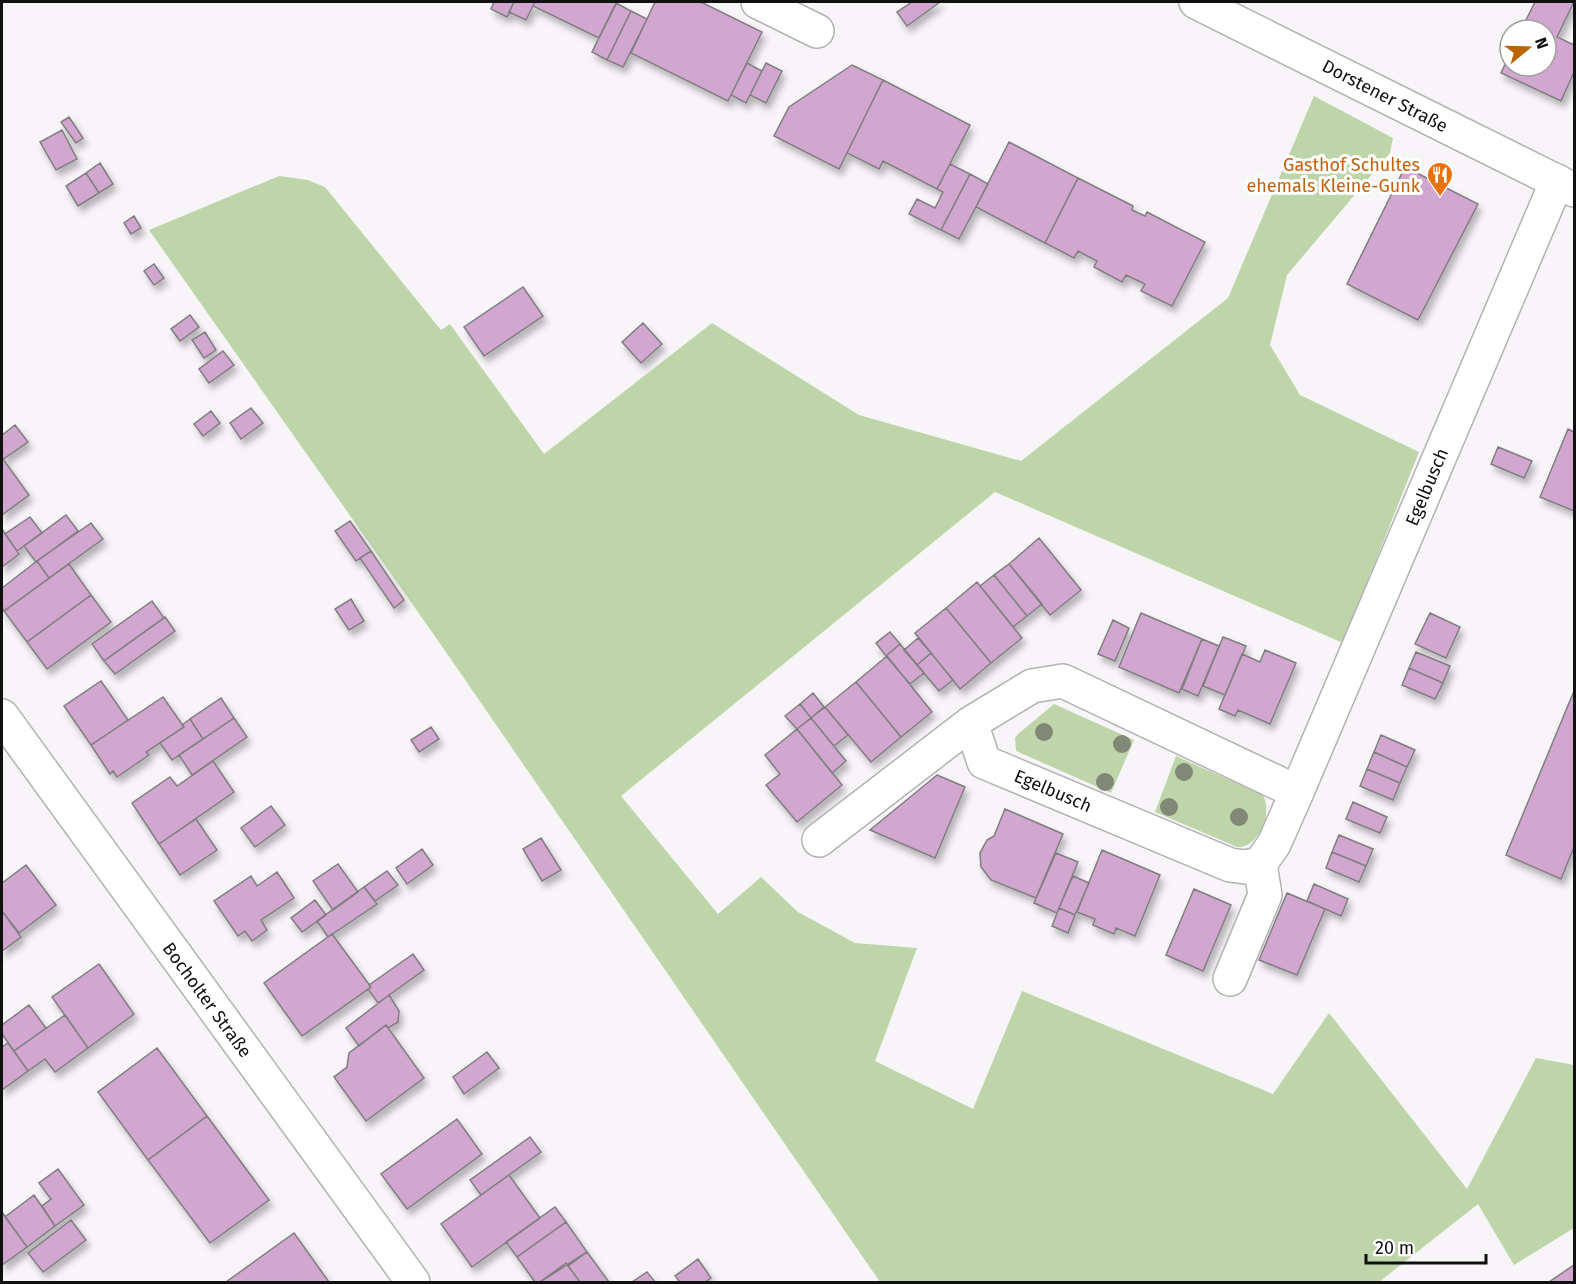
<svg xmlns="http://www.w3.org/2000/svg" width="1576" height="1284" font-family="'Fira Sans',sans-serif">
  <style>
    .green { fill: #bed5aa }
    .building { fill: #d1a7d0; stroke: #807d80; stroke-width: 1.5; filter: url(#shadow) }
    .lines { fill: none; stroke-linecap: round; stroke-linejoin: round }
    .minor-casing { stroke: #b4b1b4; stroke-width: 36 }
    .secondary-casing { stroke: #b4b1b4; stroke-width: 36 }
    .minor { stroke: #fff; stroke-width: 33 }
    .secondary { stroke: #fff; stroke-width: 33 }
    .tree { fill: #818876 }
    .labels { text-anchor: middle; stroke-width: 6; stroke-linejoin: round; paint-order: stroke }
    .street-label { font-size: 18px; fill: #111011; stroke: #fff }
    .food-label { font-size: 18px; fill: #c56008; stroke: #fff; text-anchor: end }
  </style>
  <defs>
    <filter id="shadow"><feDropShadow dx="3.5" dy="6" stdDeviation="3" flood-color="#0004"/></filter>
  </defs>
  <rect width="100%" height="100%" fill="#f8f5f8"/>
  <path class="green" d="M1314 96 1393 138 1390 153 1287 275 1270 345 1300 395 1419 452 1343 643 995 492 621 796 718 914 761 877 798 912 855 943 917 948 875 1061 973 1109 1022 991 1273 1094 1329 1013 1467 1189 1536 1058 1574 1065V1228L1514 1265 1478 1204 1379 1282H880L439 642 149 230 279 176 308 180 325 187 441 330 450 324 544 454 712 323 859 415 1021 461 1228 298Z
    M1054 704 1134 740 1111 793 1016 751 1015 738 1018 734Z
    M1176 756 1263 795C1273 813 1259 848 1237 847L1155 812Z"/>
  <path class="building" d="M494 2H514L507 17 491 9Z
    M514 2H535L526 20 509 12Z
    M535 2H617L599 38 533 6Z
    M655 2H701L762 32 728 101 631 53Z
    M912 2H940L907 26 897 12Z
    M1535 2H1574L1557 37 1574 45V72L1561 101 1501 73 1510 54V66H1546V30H1521Z
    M616 3 631 11 607 60 592 52Z
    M631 11 647 19 623 67 607 60Z
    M747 63 762 71 746 103 731 95Z
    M766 63 782 71 766 103 750 95Z
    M852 65 883 80 839 169 774 136 789 107Z
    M883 80 970 125 937 189 883 161 879 169 847 153Z
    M69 117 83 138 76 143 61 122Z
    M62 130 77 159 56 170 40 142Z
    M1009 142 1078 178 1045 243 976 207Z
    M100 163 113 184 99 193 86 173Z
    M950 164 970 174 941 230 909 214 917 199 935 208 943 192 937 189Z
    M1405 167 1478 204 1418 320 1347 284Z
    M86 173 99 193 78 206 66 186Z
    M970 174 988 184 959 239 941 230Z
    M1078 178 1133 206 1132 210 1145 216 1147 212 1205 242 1172 306 1141 291 1145 284 1126 275 1122 282 1094 267 1097 261 1078 251 1074 258 1045 243Z
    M134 216 141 228 131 234 124 223Z
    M154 264 164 278 154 285 144 271Z
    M523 287 543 316 484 356 464 327Z
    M190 315 199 327 180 341 171 329Z
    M643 323 662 344 641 363 622 342Z
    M205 332 216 350 204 358 192 340Z
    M223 351 234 365 209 383 199 369Z
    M251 408 263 423 241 439 230 423Z
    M211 411 220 423 203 436 194 424Z
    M15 425 28 442 2 460V435Z
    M1568 429 1574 432V511L1540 497Z
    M1498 447 1532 461 1524 478 1491 464Z
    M3 459 29 495 2 515V460Z
    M66 515 78 531 36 562 24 546Z
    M30 517 42 533 17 551 5 534Z
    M350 521 371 551 356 561 335 531Z
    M91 523 103 539 49 578 37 561Z
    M2 529 19 554 2 567Z
    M1039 538 1081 590 1050 615 1009 564Z
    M371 551 404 600 394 608 360 558Z
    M37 561 49 578 4 611 2 607V588Z
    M69 564 91 595 27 642 4 611Z
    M1009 564 1042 604 1027 616 994 575Z
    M994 575 1027 616 1013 627 980 586Z
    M977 582 1022 638 991 663 946 608Z
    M91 595 111 622 47 669 27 642Z
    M351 599 364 621 349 630 335 609Z
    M152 601 164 618 104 661 92 644Z
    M946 608 991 663 960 689 915 633Z
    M1141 613 1202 639 1179 693 1119 667Z
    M1430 613 1460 627 1446 658 1415 644Z
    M165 617 175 631 115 674 104 661Z
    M1113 620 1129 628 1115 661 1098 654Z
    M890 632 900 644 886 656 876 643Z
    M1223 637 1246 646 1225 695 1203 686Z
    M918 638 931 653 917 665 904 650Z
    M1202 639 1219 646 1198 696 1182 689Z
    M900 644 924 673 910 684 886 656Z
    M1265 650 1296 663 1270 724 1238 710 1235 716 1219 709 1242 654 1260 662Z
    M1416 652 1450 666 1443 683 1409 668Z
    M931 653 953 680 939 691 917 665Z
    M887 656 932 712 901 737 856 682Z
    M1409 668 1443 683 1435 699 1402 685Z
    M101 681 128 720 91 745 64 706Z
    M856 682 901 737 871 762 825 707Z
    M1574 691V847L1561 879 1506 855Z
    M813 693 824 707 811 718 800 704Z
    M163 697 184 727 146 752 149 755 117 777 113 771 110 774 91 745Z
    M221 698 234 718 203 739 190 719Z
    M800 704 811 718 797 729 785 716Z
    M825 707 848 735 834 746 811 718Z
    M234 718 247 737 192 775 179 755Z
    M811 718 846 761 832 773 797 729Z
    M190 719 203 739 172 760 160 743 184 727 182 725Z
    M431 727 439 739 419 752 411 740Z
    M797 729 842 785 797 822 766 785 780 774 765 755Z
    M1381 735 1415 750 1407 767 1374 752Z
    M1374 752 1407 767 1400 783 1367 769Z
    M213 761 234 792 159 844 132 803 170 777 177 786Z
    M1367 769 1400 783 1393 800 1360 786Z
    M937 775 965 787 935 858 870 830Z
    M1353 802 1387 817 1380 833 1346 819Z
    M271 806 285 825 255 847 241 828Z
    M1005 809 1063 834 1036 898 991 880 981 867 980 853 987 840 994 836Z
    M196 819 217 850 180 875 159 844Z
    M1339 835 1373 849 1366 866 1332 852Z
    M541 838 561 870 542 881 523 849Z
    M422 849 433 865 407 884 396 868Z
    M1102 850 1160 875 1135 936 1116 928 1114 934 1093 925 1095 919 1077 912Z
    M1332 852 1366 866 1359 882 1326 868Z
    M1056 853 1078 862 1057 913 1034 903Z
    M338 864 358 892 333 910 313 881Z
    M26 865 56 905 19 933 2 911V883Z
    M387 871 398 885 375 901 364 887Z
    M277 872 294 898 261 920 267 930 252 941 245 931 238 936 214 901 251 876 257 886Z
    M1073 876 1089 883 1075 915 1059 908Z
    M1314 884 1348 899 1341 916 1307 901Z
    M364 887 377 904 328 937 317 921Z
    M1194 889 1231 905 1203 971 1166 955Z
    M1287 893 1325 909 1297 975 1259 960Z
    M315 900 326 915 302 932 291 918Z
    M1059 908 1075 915 1068 933 1052 926Z
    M2 911 21 937 2 951Z
    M332 934 371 987 302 1036 264 983Z
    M413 954 424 970 378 1003 368 989 371 987 369 985Z
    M99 964 134 1014 88 1048 52 997Z
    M389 995 399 1011 398 1022 388 1028 386 1025 359 1046 346 1028Z
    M29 1005 46 1028 14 1051 2 1034V1025Z
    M65 1015 88 1048 55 1072 45 1059 28 1071 14 1051Z
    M386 1025 424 1078 366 1121 334 1077 347 1067 349 1053Z
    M8 1043 28 1071 2 1090V1047Z
    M157 1048 207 1116 148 1160 98 1092Z
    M487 1052 499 1068 464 1094 453 1077Z
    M207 1116 269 1200 210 1243 148 1160Z
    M457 1119 482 1154 407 1209 381 1174Z
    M530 1137 541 1152 481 1195 470 1180Z
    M58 1169 84 1205 55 1226 42 1206 51 1199 39 1183Z
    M509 1175 540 1218 472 1267 441 1224Z
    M34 1195 55 1226 27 1247 5 1217Z
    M555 1207 566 1222 517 1257 506 1242Z
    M2 1212 27 1247 2 1265Z
    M71 1220 86 1240 43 1272 28 1253Z
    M566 1222 587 1252 540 1282H535L517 1257Z
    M294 1233 329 1282H226Z
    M587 1252 609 1282H580L568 1266Z
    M698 1259 711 1278 705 1282H680L675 1276Z
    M566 1263 580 1282H540Z
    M1574 1265V1282H1549Z
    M647 1272 655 1282H632Z"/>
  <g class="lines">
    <defs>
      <path id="minor" d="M758 2 817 31
        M2 716 413 1282
        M1297 792 1274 844 1260 864 1245 867 1230 865 984 762 971 723 1032 686 1063 681 1297 792 1557 181
        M819 840 971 723
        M1230 979 1265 895 1260 864"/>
      <path id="secondary" d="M1196 2 1574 190"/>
    </defs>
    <use href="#minor" class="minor-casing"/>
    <use href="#secondary" class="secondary-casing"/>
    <use href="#minor" class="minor"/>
    <use href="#secondary" class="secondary"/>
  </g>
  <g class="tree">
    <circle cx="1044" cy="732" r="9"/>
    <circle cx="1122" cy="744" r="9"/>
    <circle cx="1184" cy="772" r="9"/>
    <circle cx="1105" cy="782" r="9"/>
    <circle cx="1169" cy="807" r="9"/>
    <circle cx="1239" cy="817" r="9"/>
  </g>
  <defs>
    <symbol id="restaurant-pin" viewBox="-11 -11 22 30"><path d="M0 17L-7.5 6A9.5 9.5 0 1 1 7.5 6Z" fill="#e8710a" stroke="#fff"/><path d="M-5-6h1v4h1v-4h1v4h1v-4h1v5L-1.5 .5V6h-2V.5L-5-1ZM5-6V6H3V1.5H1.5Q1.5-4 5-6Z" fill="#fff"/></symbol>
  </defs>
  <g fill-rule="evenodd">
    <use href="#restaurant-pin" x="1425" y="160" width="30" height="40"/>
  </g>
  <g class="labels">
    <g class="street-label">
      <text transform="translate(1385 96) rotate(27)" y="6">Dorstener Straße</text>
      <text transform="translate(1427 487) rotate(-67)" y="6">Egelbusch</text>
      <text transform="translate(1053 791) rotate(23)" y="6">Egelbusch</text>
      <text transform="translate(207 1000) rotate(54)" y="6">Bocholter Straße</text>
    </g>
    <g class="food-label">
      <text x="1420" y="171">Gasthof Schultes<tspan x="1420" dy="21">ehemals Kleine-Gunk</tspan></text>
    </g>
  </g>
  <rect width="1576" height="1284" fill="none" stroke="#111011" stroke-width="6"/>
  <g transform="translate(1528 48) rotate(71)"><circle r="28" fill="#ffffff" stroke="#a09fa0" stroke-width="1.5"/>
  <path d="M0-4.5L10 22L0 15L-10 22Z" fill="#bc6400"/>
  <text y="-9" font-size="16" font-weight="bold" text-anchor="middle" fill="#111011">N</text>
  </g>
  <path d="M1366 1254v9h120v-9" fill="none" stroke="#111011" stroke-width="3"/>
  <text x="1375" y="1254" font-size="18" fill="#111011" stroke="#ffffff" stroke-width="4.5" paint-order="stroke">20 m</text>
</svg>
